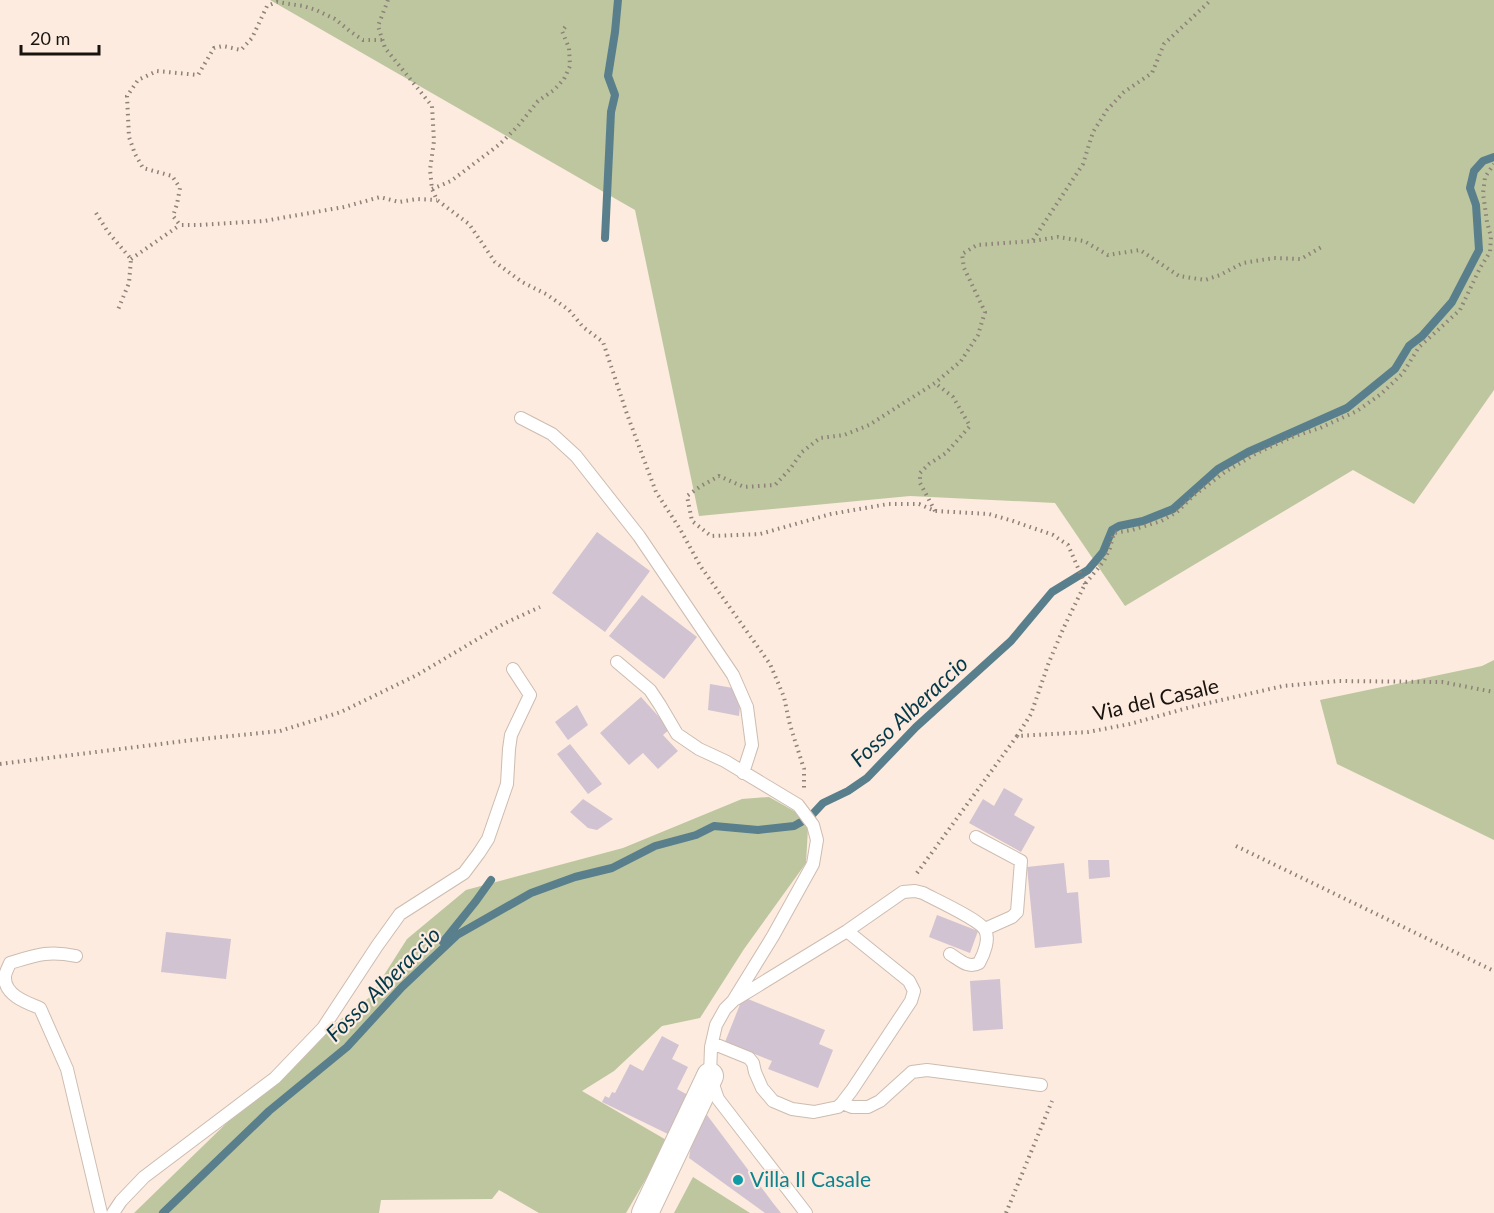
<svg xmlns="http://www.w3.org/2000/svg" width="1494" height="1213" font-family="Lato,sans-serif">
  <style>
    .green { fill: #bdc69e }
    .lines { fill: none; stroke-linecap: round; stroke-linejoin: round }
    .stream { stroke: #597f8c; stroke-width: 8 }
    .building { fill: #d1c3d1 }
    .service-casing { stroke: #cdbcb0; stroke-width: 14 }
    .minor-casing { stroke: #cdbcb0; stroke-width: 28 }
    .path { stroke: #8d8178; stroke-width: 4; stroke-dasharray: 1.5 4.5; stroke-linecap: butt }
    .service { stroke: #fff; stroke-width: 12 }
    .minor { stroke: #fff; stroke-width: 26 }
    .culture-dot { fill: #0f9aa8; stroke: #fcebde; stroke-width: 2 }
    .labels { text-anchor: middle; stroke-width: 4.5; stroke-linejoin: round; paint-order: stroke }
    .street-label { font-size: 21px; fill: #19130f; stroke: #fcebde }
    .culture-label { font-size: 21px; fill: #0d838f; stroke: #fcebde; text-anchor: start }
    .water-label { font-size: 22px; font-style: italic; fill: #033848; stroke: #fcebde }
  </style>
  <rect width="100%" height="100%" fill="#fcebde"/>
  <path class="green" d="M270 0H1494V390L1414 504 1353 470 1125 606 1055 503 910 496 699 516 635 210Z
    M1494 660V840L1337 764 1320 700 1482 666Z
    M769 797 803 816 808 828 806 863 744 949 700 1018 662 1026 614 1071 582 1091 668 1141 626 1213H539L499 1190 492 1199 381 1200 379 1213H134L306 1046 370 997 407 939 466 890 623 848 742 799Z
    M693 1177 750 1213H674Z"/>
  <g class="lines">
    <path class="stream" d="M605 238 611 112 615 95 608 76 615 32 618 0
      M443 942 476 901 491 880
      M163 1213 269 1111 347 1047 402 987 457 935 531 893 575 877 612 868 655 846 696 835 714 826 758 830 794 826 810 817 823 803 848 791 867 778 916 727 1011 641 1052 592 1088 570 1103 552 1112 530 1119 526 1143 521 1173 509 1218 469 1248 452 1347 408 1395 369 1409 346 1422 336 1452 302 1479 250 1476 205 1470 188 1474 171 1483 161 1494 157"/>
  </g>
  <path class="building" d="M597 532 650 571 605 632 552 593Z
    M642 595 697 637 664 679 609 636Z
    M710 684 733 688 740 706 739 716 708 710Z
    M641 697 670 729 663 735 678 751 658 769 643 753 629 765 600 733Z
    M577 705 588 725 568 740 555 722Z
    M570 744 602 784 588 794 557 754Z
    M1004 788 1023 799 1014 815 1035 827 1021 852 969 823 983 799 994 806Z
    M583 799 613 819 597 830 588 828 570 812Z
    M1088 860H1109L1110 877 1089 879Z
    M1064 863 1067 893 1078 892 1082 943 1035 948 1027 867Z
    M937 915 978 931 970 953 929 937Z
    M166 932 231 939 226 979 161 972Z
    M1000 979 1003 1029 973 1031 970 981Z
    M743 997 825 1030 819 1044 833 1050 818 1088 768 1069 772 1061 725 1042Z
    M662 1036 679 1045 672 1059 688 1067 677 1089 688 1095 668 1134 602 1102 605 1096 609 1098 612 1092 615 1093 630 1064 643 1071Z
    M698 1103 773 1203 781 1213H765L689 1158Z"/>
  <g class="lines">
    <defs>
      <path id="service" d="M521 418 552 434 576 456 639 536 733 675 747 707 752 745 743 773
        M617 662 650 690 660 705 677 734 699 749 725 761 798 805 813 825 817 840 813 864 773 936 733 1001 725 1009 716 1025 711 1047 710 1076 718 1099 806 1213
        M976 837 1021 861 1017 912 1012 917 985 929
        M76 956C48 950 36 955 10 963 8 968 5 973 5 977 4 995 27 1003 40 1008L67 1069 101 1213
        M736 999 847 931 903 892 915 891 923 893C934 899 980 920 985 930 990 939 984 954 979 963 968 969 960 960 950 954
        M712 1043 749 1058 753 1063 755 1072 762 1088 773 1101 792 1109 814 1112 838 1107 842 1103 852 1090 911 1001 914 991 909 981 847 931
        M842 1103 852 1107H868L880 1101 912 1072 927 1070 1041 1085
        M113 1213 121 1201 144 1177 275 1078 323 1028 377 946 400 914 464 873 479 853 488 839 507 784 509 749 511 735 530 695 513 669"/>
      <path id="minor" d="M645 1213 710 1076"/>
    </defs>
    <use href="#service" class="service-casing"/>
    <use href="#minor" class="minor-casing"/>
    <path class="path" d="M388 0 378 26 385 48 432 106 434 141 430 170 432 189 437 200 469 224 495 262 522 282 546 294 569 310 583 327 603 342 627 414 656 492 680 529 701 567 770 664 784 697 790 725 804 769V788
      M382 40H363L351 32 335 19 316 10 303 6 277 2 267 6 252 38 241 50 223 46 214 48 198 75 157 71 138 80 127 96 129 137 135 154 143 168 172 176 180 188 177 204 173 216 180 225H198L264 221 344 207 380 197 399 202 417 199 437 200
      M432 189 451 181 500 144 518 126 538 101 554 90 564 79 570 66 569 48 562 31 566 26
      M96 213 108 232 131 259 129 283 117 312
      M1033 240 1083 164 1093 132 1107 110 1124 92 1152 73 1164 44 1211 0
      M131 259 180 225
      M935 511 920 483V473L929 464 946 453 970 426 953 397 935 383
      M1085 584 1068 545 1053 535 1013 521 989 514 935 511 919 504H888L831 514 760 534 711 536 692 521 687 496 701 486 719 476 744 487 775 485 790 469 802 452 820 438 844 435 869 425 935 383 961 361 978 335 985 312 964 268 962 254 977 245 1033 241 1058 237 1084 241 1108 255 1140 250 1179 276 1205 280 1220 275 1243 263 1274 258 1301 259 1323 246
      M1017 736 1031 714 1049 662 1064 627 1085 584 1104 561 1110 548 1114 533 1132 530 1161 521 1177 512 1193 496 1225 472 1257 453 1292 437 1320 428 1357 411 1381 394 1403 373 1419 347 1460 310 1480 268 1490 252 1491 237 1487 222 1483 193 1485 177 1494 164
      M0 764 192 740 280 731 341 712 417 675 503 624 540 607
      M1236 846 1494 971
      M917 873 1017 736 1088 732 1130 724 1191 707 1283 686 1338 681 1442 682 1494 692
      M1006 1213 1052 1101"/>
    <use href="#service" class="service"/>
    <use href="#minor" class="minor"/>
  </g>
  <circle class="culture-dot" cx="738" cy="1180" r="6"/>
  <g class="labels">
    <g class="street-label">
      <text transform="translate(1156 700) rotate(-13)" y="7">Via del Casale</text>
    </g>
    <g class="culture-label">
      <text x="750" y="1187">Villa Il Casale</text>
    </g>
    <g class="water-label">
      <text transform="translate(909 711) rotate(-43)" y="8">Fosso Alberaccio</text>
      <text transform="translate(383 984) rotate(-45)" y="8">Fosso Alberaccio</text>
    </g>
  </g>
  <path d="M21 45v9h78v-9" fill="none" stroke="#19130f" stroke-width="3"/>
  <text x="30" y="45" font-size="18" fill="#19130f" stroke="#fcebde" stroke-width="4.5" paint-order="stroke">20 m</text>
</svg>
